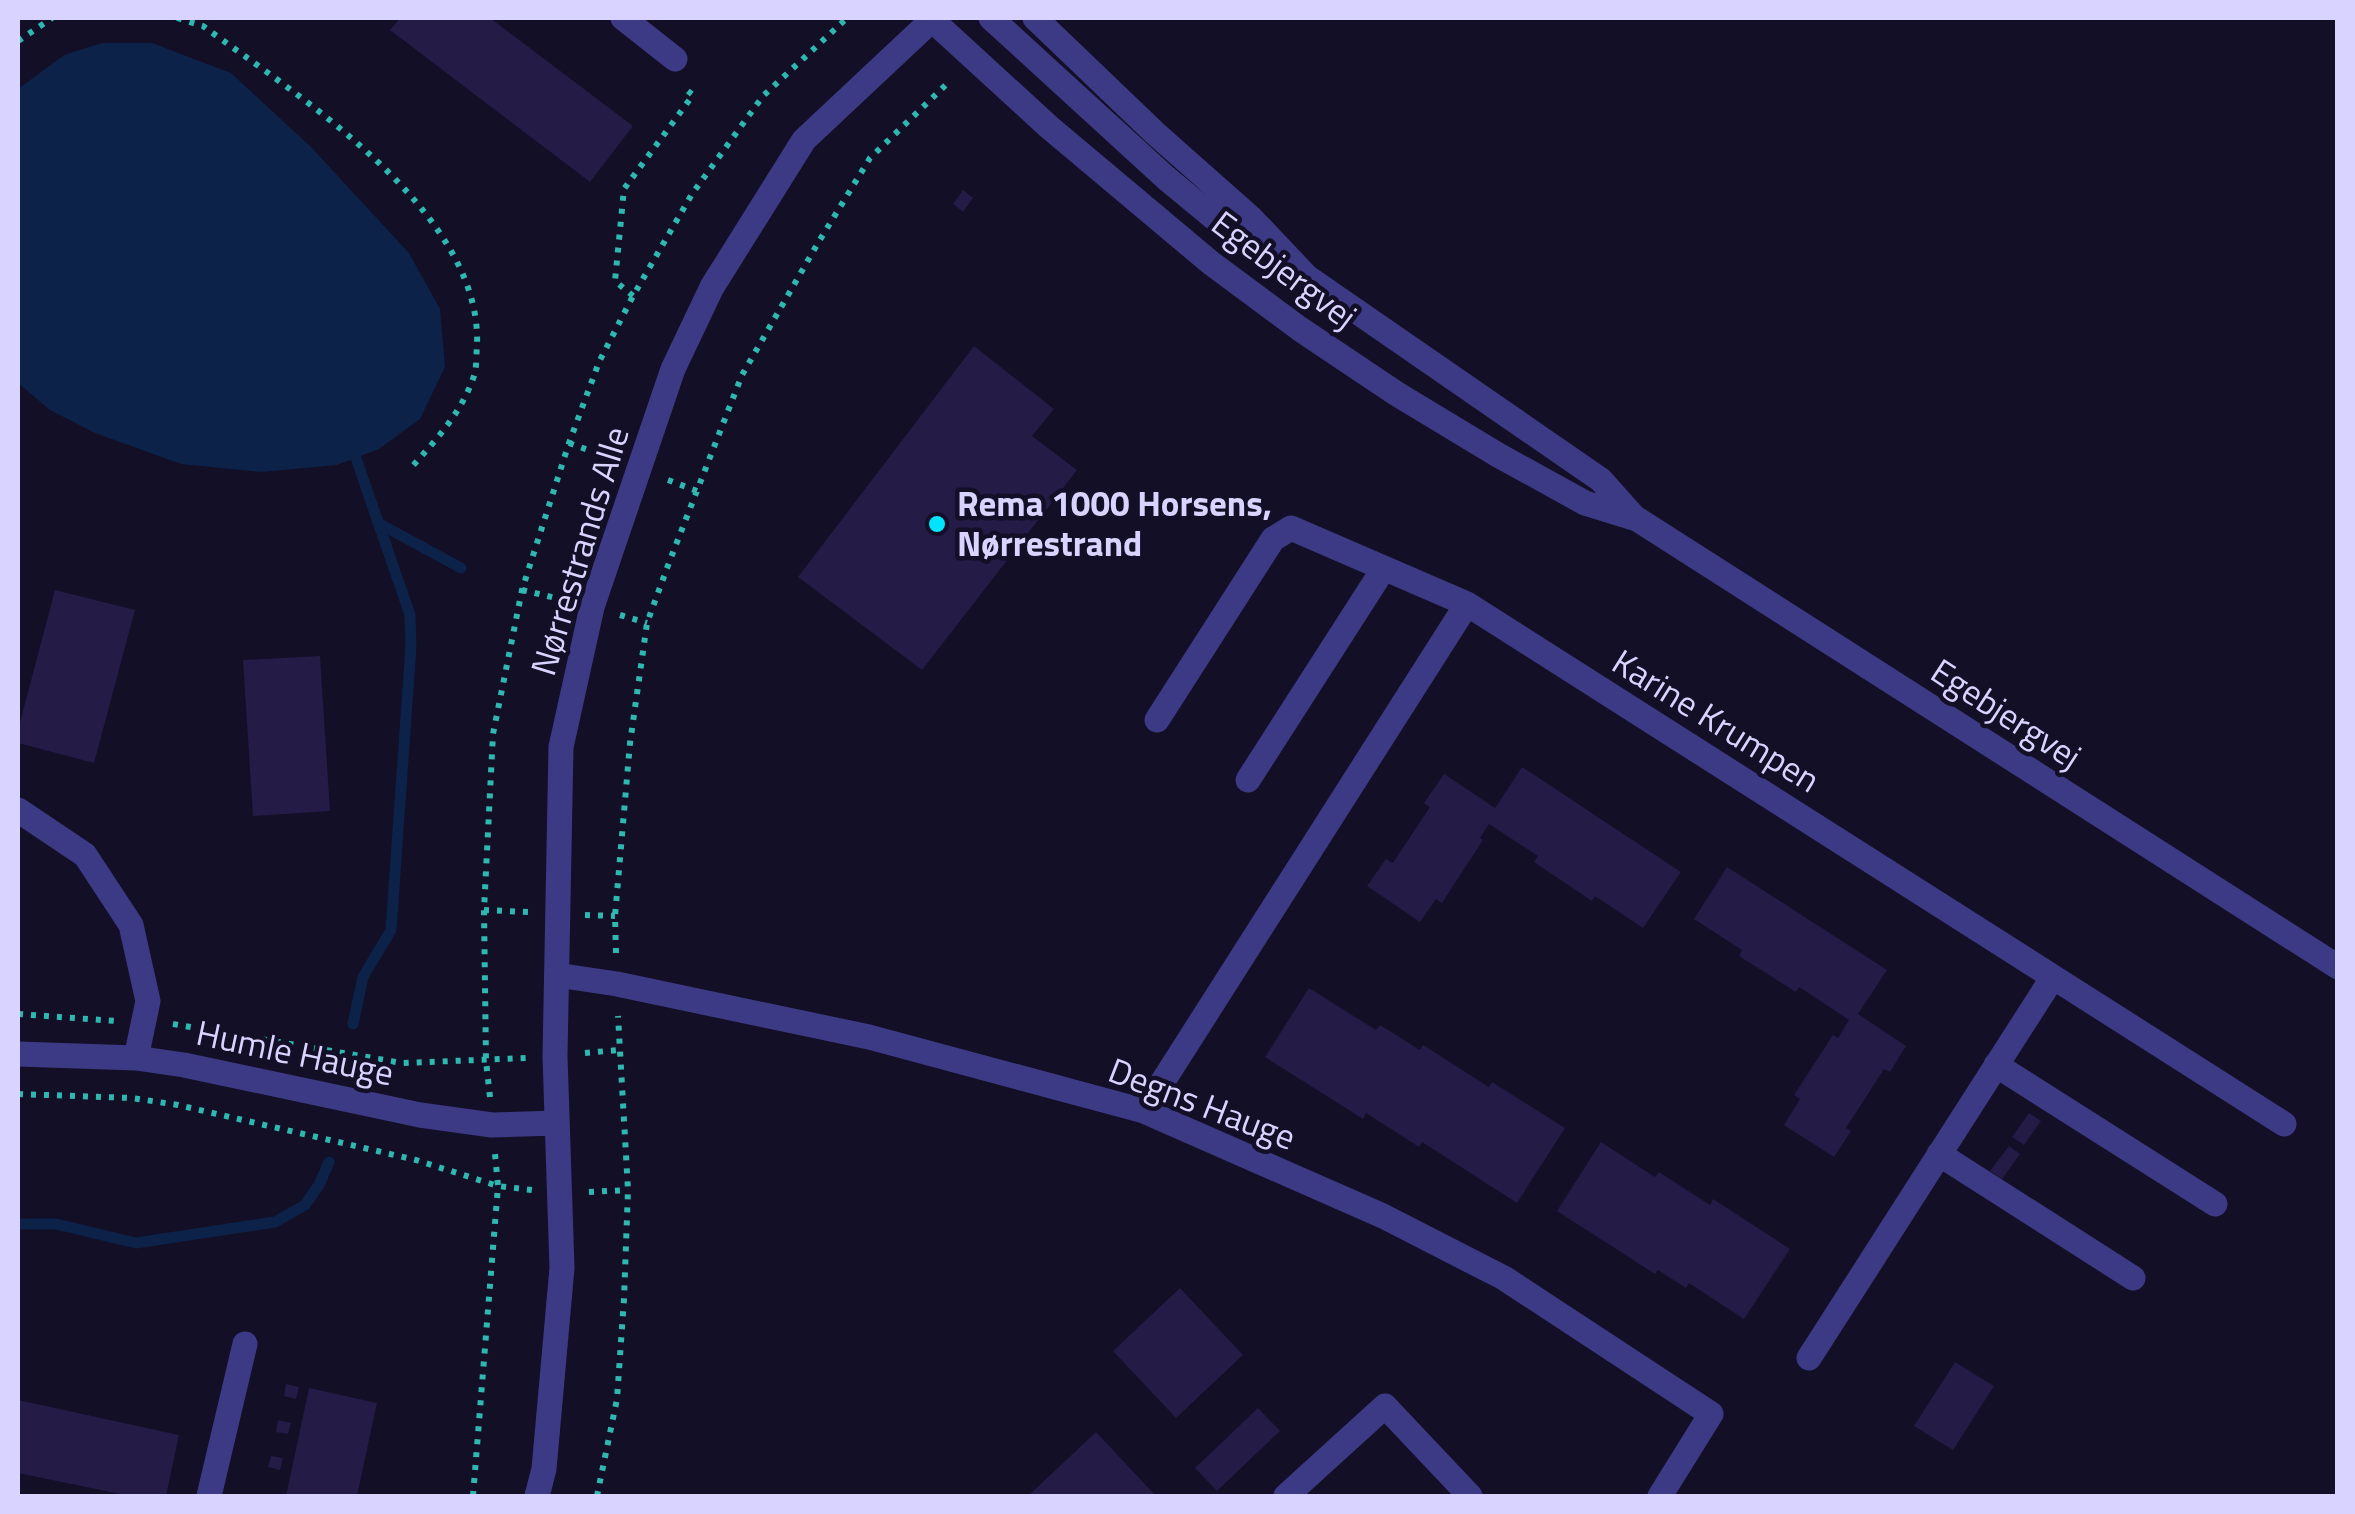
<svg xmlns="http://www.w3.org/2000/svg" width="2355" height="1514" font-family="'Titillium Web',sans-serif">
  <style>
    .water { fill: #0c2248 }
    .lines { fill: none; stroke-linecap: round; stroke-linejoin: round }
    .stream { stroke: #0c2248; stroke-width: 11 }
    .building { fill: #241b47 }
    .path { stroke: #2fb8b0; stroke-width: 6; stroke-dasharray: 5 8; stroke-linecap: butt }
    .minor { stroke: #3d3a85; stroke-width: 25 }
    .poi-dot { fill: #00e5ff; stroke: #130f26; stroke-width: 4 }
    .labels { text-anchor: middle; stroke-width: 9; stroke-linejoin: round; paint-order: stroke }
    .street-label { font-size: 35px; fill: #d9d4ff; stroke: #130f26 }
    .poi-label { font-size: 35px; font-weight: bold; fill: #d9d4ff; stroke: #130f26; text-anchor: start }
  </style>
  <rect width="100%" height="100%" fill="#130f26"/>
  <path class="water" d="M102 43H152L231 73 311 147 409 253 440 309 445 367 420 419 379 449 337 465 261 472 181 464 95 433 50 410 18 383V89L64 55Z"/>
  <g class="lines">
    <path class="stream" d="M378 523 461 568
      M353 1024 363 977 391 930 411 646 410 615 356 458
      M18 1224H56L136 1243 275 1222 305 1205 319 1185 329 1162"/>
  </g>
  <path class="building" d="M400 18H490L633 126 590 182 390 30Z
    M963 190 973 198 963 212 953 204Z
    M974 346 1054 409 1032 436 1077 470 922 670 798 577Z
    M55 590 135 610 94 763 18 743V730Z
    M320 656 330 811 253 816 243 660Z
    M1522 767 1681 872 1643 928 1595 896 1592 901 1534 862 1538 856 1489 824 1480 838 1483 840 1442 903 1436 899 1420 922 1367 886 1386 859 1393 863 1430 807 1424 803 1444 774 1495 808Z
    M1727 867 1887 970 1858 1014 1906 1046 1890 1072 1884 1069 1846 1128 1851 1131 1834 1157 1784 1125 1800 1099 1794 1095 1833 1035 1838 1038 1849 1020 1799 987 1796 992 1739 956 1742 950 1694 919Z
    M1309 988 1376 1030 1380 1025 1420 1050 1423 1045 1489 1087 1492 1082 1565 1128 1517 1203 1422 1142 1419 1147 1366 1113 1363 1119 1265 1057Z
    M2029 1113 2041 1121 2024 1145 2012 1137Z
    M1601 1142 1655 1177 1659 1172 1710 1205 1713 1199 1790 1249 1744 1319 1689 1283 1686 1288 1658 1270 1655 1274 1557 1211Z
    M2009 1146 2020 1154 2002 1179 1990 1171Z
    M1180 1288 1243 1355 1176 1418 1113 1351Z
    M1955 1362 1994 1386 1953 1450 1914 1426Z
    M286 1384 299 1387 296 1399 284 1396Z
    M309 1388 377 1403 357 1496H286Z
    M18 1400 179 1435 166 1496H130L18 1473Z
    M1258 1408 1280 1431 1217 1491 1195 1468Z
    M278 1420 291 1423 288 1434 276 1432Z
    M1096 1432 1156 1496H1028Z
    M271 1456 283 1458 280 1470 268 1467Z"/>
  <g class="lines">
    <path class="path" d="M177 18 203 26C298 96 483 212 477 346 476 355 477 367 474 376 461 414 435 441 409 470
      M18 41 52 18
      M633 296 615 281 624 189 693 95 684 88
      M569 443 610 458
      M668 480 697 491
      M522 590 564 600
      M620 615 647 623
      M484 910 528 912
      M585 915 615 916
      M616 953 615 916 630 743 647 623 670 560 742 375 818 243 870 158 951 80
      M18 1014 116 1021
      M173 1024 402 1063 527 1058
      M585 1053 618 1050
      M18 1094 132 1098 178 1105 416 1160 498 1186 532 1190
      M490 1097 486 1061 484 910 493 734 522 590 569 443 599 362 633 296 692 194 763 96 847 18
      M589 1192 628 1190
      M473 1496 498 1186 495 1154
      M597 1496 617 1399 624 1299 628 1190 618 1016"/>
    <path class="minor" d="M623 18 675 59
      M930 18 1049 127 1211 263 1300 329 1397 394 1498 455 1585 503 1637 519 2338 967
      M991 18 1166 178 1259 255 1293 271
      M1035 18 1155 133 1251 218 1307 277 1601 480 1633 516
      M1157 720 1273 539 1291 528 1467 604
      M1248 780 1384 568
      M18 810 85 855 131 925 148 1001 136 1058
      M557 975 617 984 869 1037 1144 1111 1383 1216 1504 1278 1711 1414 1660 1496
      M2053 977 2284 1124
      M18 1054 136 1058 184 1065 420 1115 492 1125 557 1123
      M1996 1065 2215 1204
      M1144 1111 1467 604 2053 977 1809 1358
      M1939 1154 2133 1278
      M209 1496 245 1344
      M537 1496 544 1469 562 1268 555 1056 561 747 592 607 673 369 712 287 804 140 934 18
      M1286 1496 1385 1406 1470 1496"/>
  </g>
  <circle class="poi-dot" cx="937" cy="524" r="10"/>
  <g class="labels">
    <g class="street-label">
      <text transform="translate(1284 270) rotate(37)" y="12">Egebjergvej</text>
      <text transform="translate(580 551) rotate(-73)" y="12">Nørrestrands Alle</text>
      <text transform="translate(2006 714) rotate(33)" y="12">Egebjergvej</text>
      <text transform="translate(1716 721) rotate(32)" y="12">Karine Krumpen</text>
      <text transform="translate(295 1053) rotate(12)" y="12">Humle Hauge</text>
      <text transform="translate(1202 1104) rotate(21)" y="12">Degns Hauge</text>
    </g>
    <g class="poi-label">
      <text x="957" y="516">Rema 1000 Horsens,<tspan x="957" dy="40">Nørrestrand</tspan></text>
    </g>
  </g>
  <rect width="2355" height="1514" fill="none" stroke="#d9d4ff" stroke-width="40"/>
</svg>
